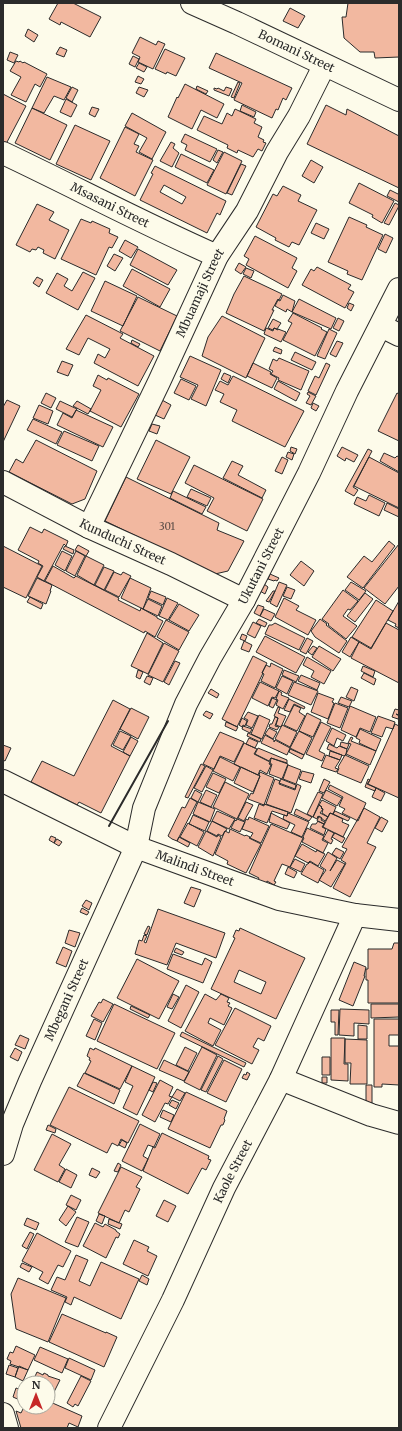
<svg xmlns="http://www.w3.org/2000/svg" width="402" height="1431" font-family="Merriweather,serif">
  <style>
    .building { fill: #f2b8a0; stroke: #2b2b2b; fill-rule: evenodd }
    .lines { fill: none; stroke-linecap: round; stroke-linejoin: round }
    .minor-casing { stroke: #2b2b2b; stroke-width: 24 }
    .minor { stroke: #fdfbea; stroke-width: 22 }
    .wall { stroke: #2b2b2b; stroke-width: 2 }
    .labels { text-anchor: middle; stroke-width: 3; stroke-linejoin: round; paint-order: stroke }
    .number-label { font-size: 10px; fill: #5d4e48 }
    .street-label { font-size: 12px; fill: #2b2b2b; stroke: #fdfbea }
  </style>
  <rect width="100%" height="100%" fill="#fdfbea"/>
  <path class="building" d="M58 3H73L101 17 90 37 61 22 60 25 49 19Z
    M348 3H399V57L375 58 374 52H360L344 38 342 17H346Z
    M290 8 305 16 298 28 283 21Z
    M28 29 38 35 34 42 25 36Z
    M140 37 156 45 158 41 165 44 153 69 138 62 140 57 132 53Z
    M60 47 67 50 64 57 56 54Z
    M165 49 185 58 176 76 167 72 166 74 155 69Z
    M10 52 18 55 14 63 7 60Z
    M216 53 292 88 286 100 283 98 278 110 276 109 272 118 234 100 242 83 209 68Z
    M133 56 139 59 135 67 129 64Z
    M16 61 19 62 20 61 23 63 24 62 47 74 40 87 35 84 26 102 11 95 21 77 10 71Z
    M139 63 147 67 144 72 136 68Z
    M138 76 144 79 141 84 135 82Z
    M47 77 71 87 64 100 54 96 44 113 32 108Z
    M238 82 240 83 234 98 231 97Z
    M185 84 224 104 217 118 201 110 192 129 168 117 177 97 178 98Z
    M197 86 208 91 206 94 196 89Z
    M72 87 78 90 72 102 66 98Z
    M139 87 148 90 144 97 136 93Z
    M226 87 232 89 229 96 214 90V88L217 89 218 88 224 91Z
    M3 94 26 106 6 144 3 142Z
    M66 99 77 105 71 117 60 112Z
    M242 105 256 112 254 117 240 111Z
    M326 105 346 115 347 109 399 136V188L307 144Z
    M92 107 99 109 95 117 89 114Z
    M32 108 67 125 50 160 15 143Z
    M235 109 256 119 254 123 262 127 258 137 264 140 263 142 266 143 262 151 258 149 253 157 238 150 237 153 227 148 228 145 197 130 204 116 222 124 227 113 232 116Z
    M132 113 166 132 152 159 139 152 147 138 125 126Z
    M75 125 110 141 91 180 56 164Z
    M125 127 139 134 134 144 139 146 136 152 153 160 135 196 100 178Z
    M185 134 217 149 210 162 185 150 187 145 181 142Z
    M171 142 175 144 173 148 179 153 172 167 160 161Z
    M218 150 223 152 217 163 213 160Z
    M224 152 242 161 226 194 207 185Z
    M181 154 214 170 207 183 175 167Z
    M311 160 323 167 314 183 302 176Z
    M241 164 246 166 232 195 227 193Z
    M155 166 226 201 220 215 217 213 207 233 140 200 153 174 151 173ZM164 185 186 197 182 204 160 192Z
    M359 183 394 201 382 223 372 217 373 215 349 203Z
    M283 186 301 195 298 201 317 210 299 245 292 242 289 247 275 240 276 238 256 227 273 194 277 196Z
    M390 190 398 194 399 193V202L387 196Z
    M395 203 399 205V206L389 225 384 223Z
    M37 204 54 212 49 220 69 230 55 259 43 253 44 250 38 247 36 250 32 249 30 252 16 245Z
    M349 217 367 225 366 227 383 235 362 280 347 274 348 271 328 262Z
    M81 219 91 223 92 221 110 229 109 233 118 237 112 248 109 247 96 275 61 259Z
    M316 223 329 229 324 239 311 233Z
    M385 234 393 238 386 253 378 249Z
    M255 236 297 258 292 268 297 271 288 288 246 265 249 259 244 256Z
    M125 240 138 247 131 258 119 251Z
    M138 249 177 270 168 285 130 265Z
    M114 254 123 258 115 271 107 266Z
    M239 263 246 267 241 274 235 270Z
    M317 267 351 285 348 289 354 292 345 308 302 285 311 269 314 271Z
    M246 268 254 271 251 278 243 274Z
    M132 269 170 289 160 307 123 286Z
    M83 272 95 278 78 310 46 293 57 273 68 279 64 286 72 291Z
    M244 276 282 294 279 300 278 299 272 310H274L264 331 226 313 234 294Z
    M37 277 43 280 39 287 33 283Z
    M105 281 137 296 123 326 91 311Z
    M283 295 295 301 292 312 287 309 286 312 275 306 278 300 280 301Z
    M138 297 177 316 160 351 120 331Z
    M299 299 336 318 331 329 292 312Z
    M349 303 354 305 351 311 347 308Z
    M293 313 322 328 321 329 327 332 315 356 283 340 292 323 288 321Z
    M86 315 123 334 120 338 154 356 138 386 94 363 98 354 105 358 110 349 88 338 79 355 66 349Z
    M222 316 265 338 246 378 202 356 208 337Z
    M338 318 344 321 339 331 333 328Z
    M273 319 281 323 277 329 274 328 273 330 268 328Z
    M266 328 273 331 274 328 278 330V329L286 332 281 342 264 334Z
    M329 329 337 333 325 359 317 356Z
    M132 340 140 344 138 347 131 343Z
    M337 341 343 343 336 357 330 354Z
    M275 347 282 350 281 354 273 351Z
    M295 352 316 362 312 370 291 360Z
    M190 356 221 370 206 406 191 399 198 385 180 377Z
    M279 358 309 371 301 390 278 380 279 378 271 374 273 371 269 369 273 359 277 361Z
    M62 361 73 365 68 376 57 372Z
    M253 363 271 372 270 374 277 378 272 388 247 376Z
    M326 363 330 365 316 395 308 391 315 376 319 378Z
    M224 373 231 376 228 383 221 379Z
    M98 375 107 380 108 378 139 394 121 427 90 411 101 390 93 386Z
    M233 376 304 411 285 447 232 421 237 410 220 402 224 394 215 390 220 381 228 385Z
    M181 379 196 386 189 400 174 393Z
    M278 381 300 393 296 401 274 389Z
    M308 392 316 396 311 405 306 403 310 396 307 394Z
    M46 393 56 398 51 408 41 403Z
    M397 393 399 394V441L378 431Z
    M7 400 20 406 3 442V407Z
    M162 400 171 405 164 419 155 415Z
    M60 401 77 409 72 417 56 409Z
    M77 401 91 409 88 414 73 406Z
    M313 403 319 406 316 411 311 408Z
    M39 405 53 411 48 424 33 418Z
    M76 410 113 427 103 447 57 425 63 413 72 418Z
    M33 419 62 432 56 444 27 430Z
    M152 424 160 426 157 434 149 431Z
    M64 431 99 446 92 461 57 445Z
    M36 440 97 471 85 499 72 504 9 472 16 459 23 463Z
    M156 440 190 457 171 494 137 479Z
    M291 447 297 449 295 454 290 451Z
    M342 447 358 455 354 462 346 458 345 461 337 456Z
    M368 449 372 451 353 487 358 490 354 496 345 491Z
    M288 452 294 454 292 460 286 457Z
    M384 453 395 458 397 456 399 457V472L380 461Z
    M282 457 288 460 282 474 275 471Z
    M369 457 399 473V508L354 486Z
    M232 461 243 466 238 475 266 490 262 498 223 478Z
    M194 465 263 499 247 531 207 511 214 498 185 483Z
    M126 477 219 523 217 530 244 541 228 571 215 574 105 521Z
    M191 489 211 498 207 506 187 497Z
    M173 491 206 507 202 514 170 498Z
    M369 495 385 503 379 516 354 504 357 497 366 501Z
    M387 503 399 509V517L384 510Z
    M30 527 42 533 44 529 68 541 66 546 64 544 44 581 37 577 43 566 38 563 39 561 18 550Z
    M389 541 395 546 363 588 347 577 364 556 372 562Z
    M399 544V586L385 604 364 588Z
    M78 545 89 551 86 556 75 550Z
    M3 546 42 566 26 598 3 587Z
    M65 546 74 550 73 554 63 549Z
    M62 551 72 556 65 571 55 565Z
    M76 551 85 556 75 576 66 571Z
    M86 556 104 565 94 585 77 575Z
    M301 561 314 571 304 586 290 575Z
    M53 566 74 578 76 576 119 598 118 600 140 611 141 608 157 617V618L163 621 155 637 145 631 144 633 45 581Z
    M104 567 114 571 104 590 95 585Z
    M114 572 121 575 123 572 131 576 119 597 105 590Z
    M270 574 279 578 277 581 275 580 274 581 268 579Z
    M37 578 52 585 50 591H51L46 604 28 596Z
    M130 578 151 588 143 609 121 598Z
    M279 582 287 585 277 607 270 603Z
    M351 582 366 591 359 600 345 590Z
    M264 584 268 587 265 594 260 591Z
    M287 587 295 590 291 599 283 596Z
    M343 590 358 601 350 610 348 609 343 616 357 626 346 639 328 625 329 624 322 619Z
    M151 591 166 597 163 605 148 598Z
    M273 591H275L269 602 266 601Z
    M365 593 373 599 355 622 347 616Z
    M30 597 43 604 41 609 27 602Z
    M167 598 178 603 168 620 159 616Z
    M284 598 299 606 296 610 316 620 308 635 275 617Z
    M148 599 162 606 158 616 143 609Z
    M376 600 393 611 371 648 352 637Z
    M399 601V628L395 626 396 624 388 620Z
    M179 604 199 615 189 631 169 620Z
    M258 605 264 607 260 616 254 613Z
    M264 609 275 614 271 621 260 616Z
    M259 619 267 623 265 627 256 623Z
    M320 619 327 624 326 625 347 641 339 653 315 637 311 631Z
    M166 620 189 632 179 650 157 637Z
    M253 622 261 626 255 638 247 634Z
    M275 623 305 638 299 650 265 634 269 625H272Z
    M386 623 399 630V683L351 658 359 642 371 649Z
    M147 633 163 643 148 674 131 666Z
    M242 634 247 636 245 641 240 639Z
    M265 636 305 657 296 673 256 652Z
    M351 637 359 642 350 657 342 652Z
    M307 638 313 641 306 654 300 651Z
    M244 641 252 645 249 652 241 649Z
    M164 643 179 651 163 682 148 675Z
    M313 646 317 648 312 655 308 652Z
    M319 646 341 659 333 671 312 657Z
    M253 656 267 663 262 673H263L237 727 222 719Z
    M307 657 331 671 324 684 311 677 314 671 303 665Z
    M175 661 180 663 169 685 164 682Z
    M271 663 283 669 275 688 261 681 264 674 262 673 266 665 270 667Z
    M363 666 375 671 373 677 361 671Z
    M138 670 143 672 140 679 136 677Z
    M284 670 299 676 296 682 282 675Z
    M364 673 376 679 374 685 361 678Z
    M301 675 320 683 317 690 298 681Z
    M147 676 153 678 150 685 144 682Z
    M282 676 293 681 287 694 276 688Z
    M260 682 279 691 275 698 272 697 268 706 252 698Z
    M294 682 318 691 311 705 288 695Z
    M351 687 358 690 354 701 346 697Z
    M211 689 219 694 217 698 208 693Z
    M279 691 282 693 281 695 289 698 283 709 276 705 278 700 276 699Z
    M318 693 334 699 332 702 334 703 328 719 311 712Z
    M341 697 352 701 349 707 338 703Z
    M272 698 277 700 273 708 269 706Z
    M289 699 305 707 304 709 294 704 290 712 284 710Z
    M113 700 130 709 111 746 130 756 101 813 79 802 77 805 31 782 42 761 74 776Z
    M335 703 348 708 340 728 327 723Z
    M294 705 301 708 299 712 305 716 297 731 284 725Z
    M350 706 376 717 370 732 360 728 356 737 341 730Z
    M278 707 280 708 278 713 286 716 281 727 276 725 278 718 274 716Z
    M131 708 149 717 138 739 120 729Z
    M395 709 399 710V715L396 714 399 716 398 719 392 717Z
    M206 711 213 714 210 719 203 715Z
    M248 712 258 716 252 728 246 725 248 720 244 718Z
    M307 713 321 720 313 737 299 731Z
    M259 715 270 720 262 739 251 734Z
    M378 716 395 722 393 729 386 727 382 737 371 733Z
    M275 717 278 718 275 726 279 727 277 730 269 727 270 724H272Z
    M242 718 247 721 245 726 243 725 242 727 239 725Z
    M226 722 238 727 236 731 225 726Z
    M321 722 331 727 319 751 325 754 322 761 306 754Z
    M395 724 399 726V798L368 784Z
    M282 725 297 732 290 747 275 739Z
    M243 726 252 729 250 733 242 729Z
    M269 728 277 732 273 739 265 734Z
    M332 728 346 735 343 741 337 738 334 746 326 741Z
    M360 729 381 739 376 751 359 743 360 740 356 738Z
    M120 731 131 736 123 750 113 745Z
    M299 731 312 738 304 755 290 748Z
    M220 732 244 742 234 762 220 756 214 769 203 764Z
    M248 733 261 739 260 742 247 736Z
    M265 735 274 740V742L275 740 290 748 287 755 261 743Z
    M131 737 138 741 130 756 123 752Z
    M351 737 353 738 351 741 376 751 370 765 346 754 351 744 348 743Z
    M249 738 258 742 255 748 246 744Z
    M341 742 349 744 347 749 340 746Z
    M244 743 257 749 254 754 270 762 269 764 271 765 267 774 260 770 258 775 234 764Z
    M329 744 337 748 339 746 347 749 346 754 344 756 327 749Z
    M3 745 11 748 5 761 3 760Z
    M258 748 287 760V763L271 758 269 761 255 754Z
    M290 749 304 755 302 759 289 752Z
    M330 751 342 755 340 760 329 756Z
    M326 755 340 760 335 768 338 769 336 772 321 767Z
    M345 755 369 766 361 783 337 773 339 768 338 767Z
    M220 757 240 767 233 781 213 771Z
    M271 758 288 764 282 779 269 774 272 764H270Z
    M201 764 205 766 188 798 185 797Z
    M288 765 301 770 296 784 283 779Z
    M206 766 213 770 202 792 194 788Z
    M241 767 260 776 253 792 234 783Z
    M302 771 314 774 311 783 299 779Z
    M260 772 274 778 264 805 248 799 251 793 253 794 260 776 259 775Z
    M213 773 226 779 219 793 206 787Z
    M275 779 280 781 279 784 295 790 297 784 301 786 291 813 266 804Z
    M281 779 296 785 295 789 279 783Z
    M324 779 330 782 324 793 319 791Z
    M368 779 370 780 367 784 376 788 375 791 365 787Z
    M225 782 249 794 237 819 213 807Z
    M330 785 366 803 358 821 342 813 345 809 339 806 343 797 328 789Z
    M376 788 385 793 381 801 372 797Z
    M195 790 202 794 198 802 191 798Z
    M206 790 217 795 211 807 200 802Z
    M326 790 342 798 337 806 322 798Z
    M318 792 323 794 313 817 307 814Z
    M190 798 197 802 177 841 172 839 168 836 182 807 185 808Z
    M322 800 336 807 333 814 330 813 328 817 322 813 323 809 321 808 322 807 319 805Z
    M198 802 215 809 210 822 193 814Z
    M246 802 253 805 244 821 238 818Z
    M259 804 264 806V804L288 812 287 816 272 811 267 823 254 818Z
    M319 805 322 807 321 808 323 809 320 813 328 817 325 821 318 816 317 819 313 817Z
    M364 808 380 817 367 843 376 847 350 897 333 888 346 863 341 860 347 849 342 847Z
    M296 809 312 817 309 821 294 814Z
    M217 811 235 819 229 829 212 821Z
    M335 811 350 818 348 821 333 814Z
    M271 813 290 823 287 829 269 822Z
    M288 813 309 822 302 837 291 832 295 825 283 819 284 815 287 816Z
    M330 813 343 819 342 822 349 825 343 837 323 827Z
    M193 815 209 822 205 831 189 824Z
    M319 816 322 818 321 820 325 822 324 824 317 821Z
    M249 817 269 826 261 843 250 838 253 833 242 829 246 819 248 820Z
    M381 817 388 821 382 832 375 828Z
    M237 819 245 822 240 832 231 828 235 820 236 821Z
    M212 821 227 829 226 831H225L222 836 218 834 217 836 207 831Z
    M318 821 324 824 322 827 326 829 324 835 310 828 312 824H316Z
    M188 823 204 832 197 846 180 837Z
    M271 824 303 838 290 867 282 864 274 881 276 882 274 885 267 881 266 884 258 880 259 878 249 873Z
    M307 828 324 836 322 840 328 843 323 853 302 842 304 838 303 837Z
    M230 829 245 836 246 835 250 837 249 838 261 844 246 873 227 864 228 861 215 854 225 831 229 833Z
    M328 830 334 833 331 839 333 840 331 844 323 839Z
    M206 831 217 837 218 835 221 837 213 856 198 847Z
    M335 833 345 838 342 843 332 837Z
    M51 836 56 838 54 843 49 840Z
    M179 837 190 843 188 847 177 841Z
    M57 839 62 842 59 846 54 843Z
    M302 844 316 852 317 850 325 854 318 866 310 861 308 863 295 856Z
    M336 848 344 852 340 859 332 854Z
    M328 852 337 858 330 871 337 860 345 864 331 887 319 880 326 870 320 866Z
    M295 859 305 864 301 872 290 867Z
    M310 862 324 870 318 883 301 874 307 864H308Z
    M288 867 297 872 294 878 285 874Z
    M191 887 201 890 194 907 184 903Z
    M86 900 92 903 89 910 82 906Z
    M82 908 89 912 87 915 80 912Z
    M158 909 225 933 216 958 176 943 167 965 135 954 139 940 142 941 144 935 147 936 144 942 146 943Z
    M148 926 150 927 147 935 144 934Z
    M240 928 305 958 276 1019 211 989 235 938 233 937 236 930 239 931ZM239 970 266 982 261 994 234 982Z
    M69 930 80 933 75 947 65 943Z
    M394 943H399V1003H368V980H366V969H368V949H392Z
    M63 947 72 951 66 967 56 963Z
    M176 948 184 952 182 955 174 952Z
    M173 954 202 965 205 958 212 962 203 983 167 969Z
    M137 959 179 981 159 1019 117 998Z
    M354 962 366 967 364 976H365L353 1006 339 1000Z
    M186 985 199 992 181 1028 168 1021Z
    M173 994 179 997 172 1009 167 1007Z
    M205 994 216 1000 221 994 229 998 227 1002 230 1003 228 1006 232 1008 224 1025 210 1018 208 1023 221 1030 213 1046 185 1031Z
    M103 999 113 1004 103 1022 91 1016 99 1002 101 1003Z
    M114 1004 175 1033 157 1069 97 1041Z
    M371 1004H399V1017L371 1018Z
    M131 1006 150 1015 148 1018 130 1009Z
    M235 1008 271 1026 264 1041 258 1038 253 1047 259 1050 252 1064 215 1045Z
    M340 1009 369 1010V1024L354 1023V1036L339 1035Z
    M331 1010H339L338 1035H335V1022H331Z
    M94 1019 102 1023 95 1040 86 1036Z
    M374 1019H399V1035H389V1046H399V1085L382 1084V1087H374Z
    M358 1025 367 1026V1039H358Z
    M182 1032 246 1063 244 1067 180 1036Z
    M20 1035 29 1039 25 1049 15 1045Z
    M331 1038H345L344 1064H348V1081L331 1080Z
    M345 1039 367 1040V1084H350L351 1063H345Z
    M185 1047 197 1053 188 1071 176 1065Z
    M202 1047 217 1055 200 1090 184 1082Z
    M15 1048 22 1052 18 1061 10 1057Z
    M90 1048 94 1050 95 1048 132 1066 120 1089 85 1073 91 1061 89 1060 90 1058 87 1056Z
    M218 1056 223 1059 206 1092 201 1090Z
    M322 1057H330V1075H322Z
    M164 1060 189 1072 184 1081 159 1070Z
    M224 1060 242 1069 226 1102 207 1093Z
    M132 1066 155 1077 137 1115 123 1108 133 1086 125 1082Z
    M247 1072 250 1074 247 1080 242 1078 244 1074 246 1075Z
    M84 1073 120 1090 114 1104 77 1086Z
    M322 1077H327V1083H322Z
    M160 1080 173 1087 169 1096 172 1097 168 1104 165 1103 155 1122 142 1115Z
    M153 1082 157 1083 153 1092 149 1090Z
    M366 1085H372V1103L366 1102Z
    M69 1087 139 1121 128 1143 121 1139 118 1146 112 1143 107 1153 50 1125Z
    M177 1089 185 1093 180 1101 172 1097Z
    M186 1092 227 1111 224 1119 225 1120 223 1125H221L210 1148 168 1129Z
    M172 1100 179 1103 176 1109 169 1105Z
    M163 1110 174 1115 171 1122 160 1117Z
    M140 1124 160 1134 154 1147 148 1145 143 1156 148 1159 142 1171 122 1161Z
    M48 1125 56 1129 55 1133 46 1130Z
    M162 1133 209 1156 208 1159 211 1160 206 1170 202 1168 188 1194 143 1171 153 1147 155 1148Z
    M52 1134 71 1144 59 1165 65 1169 58 1182 34 1170Z
    M122 1140 127 1143 125 1148 119 1145Z
    M118 1163 121 1165 118 1172 114 1171Z
    M121 1167 142 1177 136 1187 140 1189 129 1212 125 1210 119 1223 98 1213Z
    M92 1168 100 1172 96 1178 89 1175Z
    M66 1169 77 1175 71 1188 59 1182Z
    M71 1195 81 1200 76 1210 66 1205Z
    M164 1200 176 1206 168 1222 156 1216Z
    M68 1206 76 1212 66 1226 59 1220Z
    M99 1214 105 1216 102 1224 96 1221Z
    M77 1217 89 1222 78 1247 65 1242Z
    M27 1218 39 1223 36 1230 24 1225Z
    M109 1219 122 1224 120 1229 108 1224Z
    M95 1223 103 1227 105 1224 116 1230V1231L120 1234 118 1238 116 1237 106 1258 83 1246Z
    M30 1232 34 1234 27 1249 22 1246Z
    M37 1233 71 1251 63 1267 58 1265 48 1284 39 1279 43 1272 22 1261Z
    M134 1240 149 1247 147 1251 157 1256 148 1276 123 1264Z
    M76 1255 88 1260 79 1281 90 1286 101 1262 139 1279 121 1319 74 1297 71 1305 65 1302 67 1297 51 1290 57 1277 65 1280Z
    M22 1263 32 1267 29 1272 20 1267Z
    M142 1275 149 1279 147 1285 139 1281Z
    M18 1278 66 1298 48 1342 16 1329 11 1294Z
    M62 1314 106 1333V1332L117 1337 104 1367 49 1342Z
    M16 1346 35 1355 28 1370 10 1364 11 1361 7 1359 10 1352 13 1353Z
    M40 1347 68 1359 62 1373 34 1360Z
    M69 1358 95 1370 91 1380 65 1368Z
    M9 1365 18 1368 15 1377 6 1374Z
    M19 1366 28 1370 23 1381 15 1377Z
    M37 1372 43 1375 44 1373 48 1375V1376L60 1380 52 1396 49 1394 48 1396V1383H32Z
    M81 1376 91 1381 78 1406 75 1404 73 1407 67 1403Z
    M16 1388 24 1391 22 1401 13 1397Z
    M48 1401 82 1416 78 1427 69 1423 67 1428H21L16 1411 21 1413 24 1407H48Z"/>
  <g class="lines">
    <defs>
      <g id="minor">
        <path id="s1" d="M192 3 237 23 399 100"/>
        <path id="s2" d="M3 153C75 187 144 224 217 256"/>
        <path d="M381 326 399 335"/>
        <path id="s3" d="M3 482 89 527 171 564 244 600"/>
        <path id="s4" d="M89 527 159 382 217 256 247 211 277 152 299 116 324 66"/>
        <path id="s5" d="M3 781 136 847 279 899 355 915 399 920"/>
        <path d="M281 1079 371 1115 399 1123"/>
        <path id="s6" d="M3 1154 12 1124 30 1081 136 847 144 808 186 704 210 658 244 600 309 473 347 391 399 289"/>
        <path d="M3 1414 7 1428"/>
        <path id="s7" d="M109 1428 173 1300 224 1188 281 1079 355 915"/>
      </g>
    </defs>
    <use href="#minor" class="minor-casing"/>
    <use href="#minor" class="minor"/>
    <path class="wall" d="M109 826 168 721"/>
  </g>
  <g class="labels">
    <g class="number-label">
      <text x="167" y="530">301</text>
    </g>
    <g class="street-label">
      <text dy="4" stroke="none"><textPath href="#s1" startOffset="115">Bomani Street</textPath></text>
      <text dy="4" stroke="none"><textPath href="#s2" startOffset="119">Msasani Street</textPath></text>
      <text dy="4" stroke="none"><textPath href="#s4" startOffset="259">Mbuamaji Street</textPath></text>
      <text dy="4" stroke="none"><textPath href="#s3" startOffset="134">Kunduchi Street</textPath></text>
      <text dy="4" stroke="none"><textPath href="#s6" startOffset="644">Ukutani Street</textPath></text>
      <text dy="4" stroke="none"><textPath href="#s5" startOffset="211">Malindi Street</textPath></text>
      <text dy="4" stroke="none"><textPath href="#s6" startOffset="167">Mbegani Street</textPath></text>
      <text dy="4" stroke="none"><textPath href="#s7" startOffset="285">Kaole Street</textPath></text>
    </g>
  </g>
  <rect width="402" height="1431" fill="none" stroke="#2b2b2b" stroke-width="8"/>
  <g transform="translate(36 1395)"><circle r="19" fill="#fdfbea" stroke="#a9a89e"/>
  <path d="M0-3L7 15L0 10L-7 15Z" fill="#c62828"/>
  <text y="-6" font-size="11" font-weight="bold" text-anchor="middle" fill="#2b2b2b">N</text>
  </g>
</svg>
